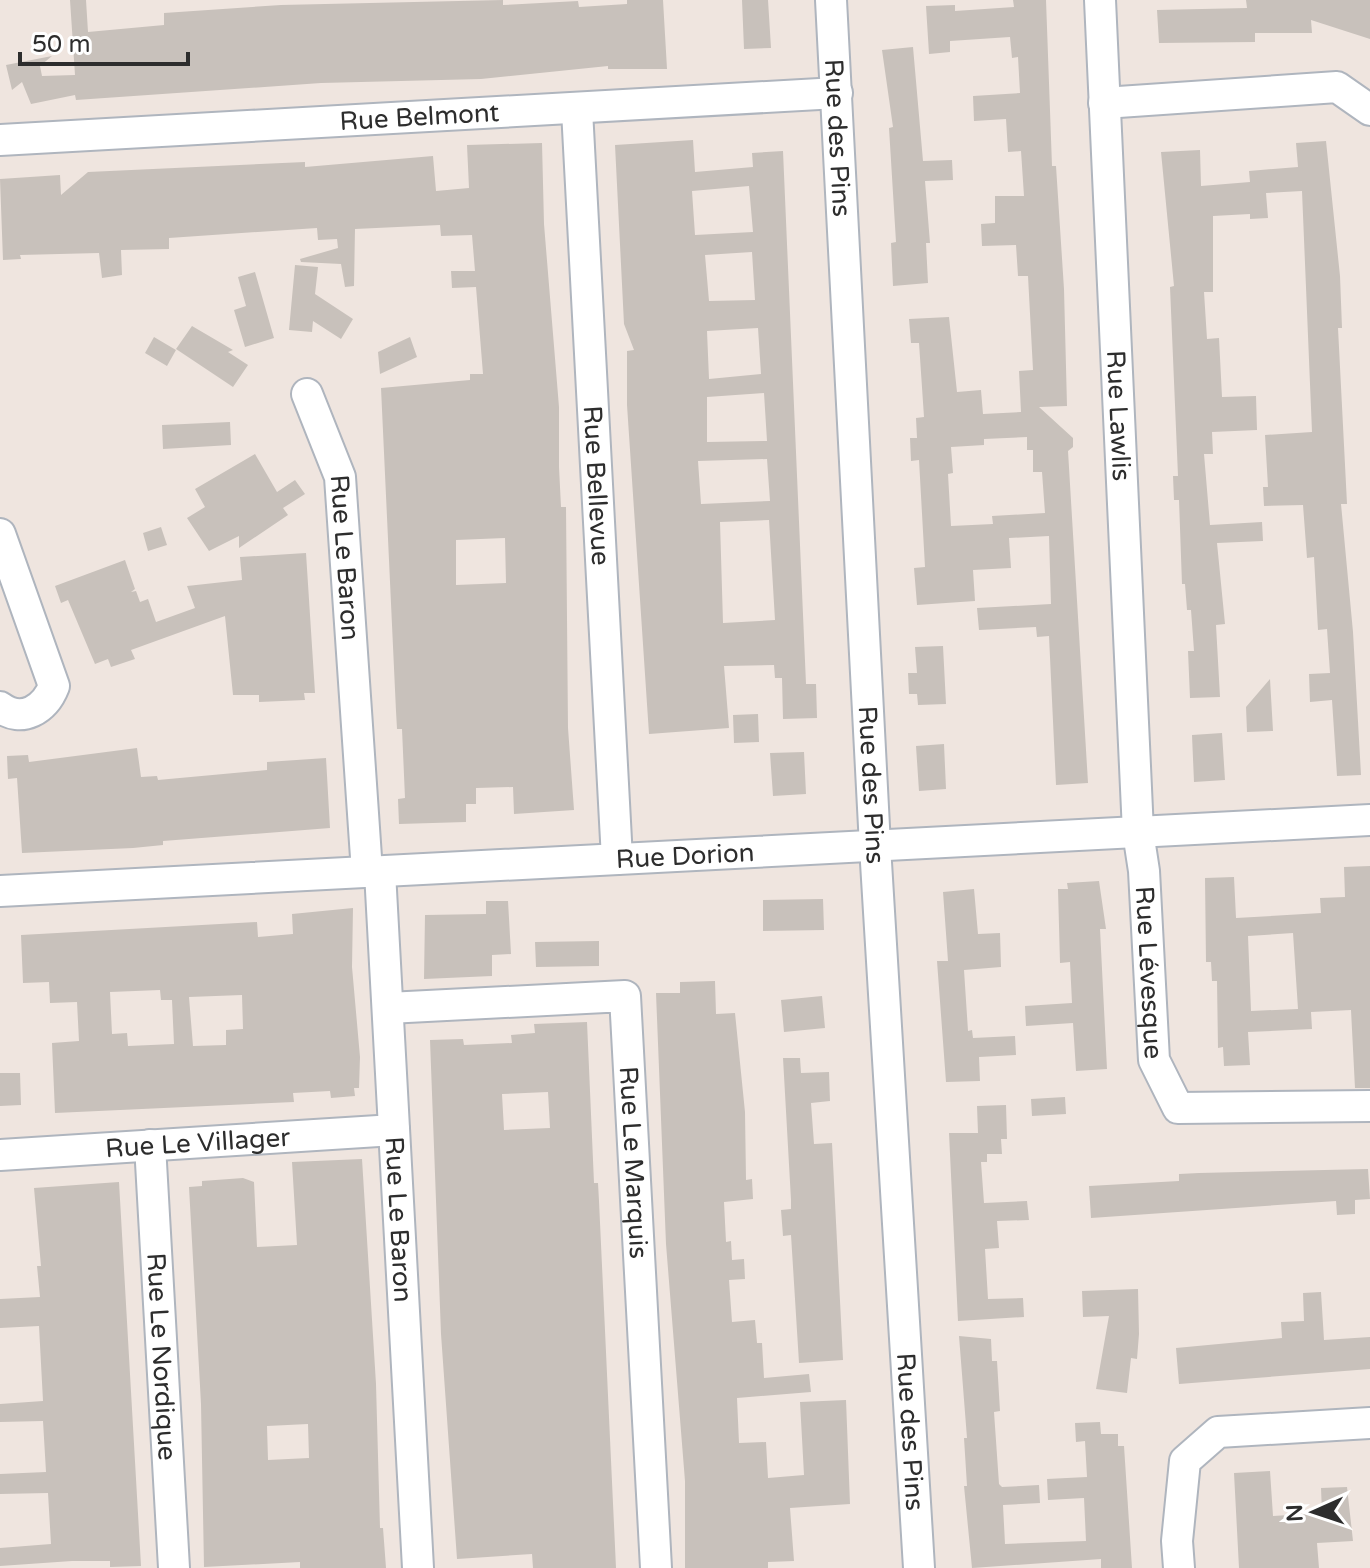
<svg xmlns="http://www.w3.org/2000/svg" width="1370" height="1568" font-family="'Varela Round',sans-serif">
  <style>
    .building { fill: #c8c1bb; fill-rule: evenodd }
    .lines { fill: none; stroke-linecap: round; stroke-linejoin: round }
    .minor-casing { stroke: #afb5be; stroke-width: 34 }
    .minor { stroke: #fff; stroke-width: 30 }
    .labels { text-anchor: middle; stroke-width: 8; stroke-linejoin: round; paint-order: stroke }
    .street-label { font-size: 26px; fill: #2d2d2d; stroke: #fff }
  </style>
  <rect width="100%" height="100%" fill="#efe5df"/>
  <path class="building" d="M70 0H86L88 32 164 25V13L281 5 503 0V5L578 1 579 7 627 4V0H663L667 69H608V66L481 79 321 83 76 100 75 95 31 104 22 82 12 90 6 65 52 56 40 66 42 76 75 75Z
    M742 0H768L771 48 744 49Z
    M1013 0H1046L1052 166H1056L1064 289 1067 406 1039 407 1073 438V447L1068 451 1088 783 1056 785 1049 636 1037 637 1036 627 979 630 977 608 1051 604 1049 536 1009 538 1011 568 973 570 975 601 917 605 914 568 925 567 919 460 911 461 910 438H917L916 418 924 417 919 343H911L909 319 949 317 957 392 981 390 983 414 1021 412 1019 371 1033 370 1028 276H1018L1016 245 982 246 981 224 995 223V196H1024L1021 151 1008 152 1006 119 974 121 973 96 1020 93 1018 57 1012 58 1010 37 950 41V52L929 54 926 6 955 5V11L1014 7ZM1027 437V450H1033V472H1042L1045 513 992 516 993 524 951 526 948 474 953 473 951 447 984 445V439Z
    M1246 0H1370V39L1311 20 1312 33H1255V42L1159 43 1157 10 1247 8Z
    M913 47 923 161 952 160 953 180 925 181 930 243H926L928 283 893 286 891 243 896 242 889 128 893 127 882 50Z
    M693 140 695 172 753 167 752 153 783 151 806 684H816L817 718 783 719 782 678H775L774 665 724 666 729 728 649 734 627 405V351L634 350 624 324 615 145ZM749 186 753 232 695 235 692 191ZM752 252 755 300 709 301 705 255ZM758 328 761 374 709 379 707 331ZM764 393 767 441 707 442V397ZM767 459 770 501 701 504 698 461ZM769 520 775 620 723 623 720 522Z
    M1326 141 1340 276 1342 328H1338L1347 504H1341L1353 632 1361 775 1337 776 1332 700 1310 702 1309 674 1330 673 1327 629 1318 630 1314 557 1307 558 1303 505 1264 506 1263 487H1268L1265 435 1312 432 1302 191 1266 193 1268 218 1250 219V214L1213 216V292H1204L1207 339 1219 338 1222 397 1256 396 1257 430 1212 432 1213 454H1204L1210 525 1262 522 1263 541 1217 543 1225 624 1216 625 1220 697 1190 698 1188 651H1194L1191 610H1187L1185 584H1182L1179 500H1174L1173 476H1178L1170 287 1174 286 1161 152 1200 150 1201 186 1250 182 1249 171 1298 167 1296 143Z
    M542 143 544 224 559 407V467L561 507H566L568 728 574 810 514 814 513 787 476 788V804H466V822L399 824 398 799 405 798 402 729H397L396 711 381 388 470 380V374H483L476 287 452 288 451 271H475L472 235 441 236 440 225 355 229 354 286 345 287 341 264 301 262 300 259 338 248 337 239 318 240 317 228 169 238V249L121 250 122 275 102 278 99 253 20 255 21 259 3 260 0 179 60 175 61 195 88 172 305 162V167L433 156 436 191 469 188 467 145ZM505 538 506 583 456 585V540Z
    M295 265 318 267 315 294 353 319 341 339 313 321 312 332 289 330Z
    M255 272 274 338 245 347 234 310 246 306 238 277Z
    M192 326 233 350 228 352 248 365 233 387 176 349Z
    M154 337 176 350 167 366 145 353Z
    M410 337 417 357 380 374 378 352Z
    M230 422 231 445 163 449 162 425Z
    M255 454 277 492 295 480 305 494 283 508 288 515 239 548V536L209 551 187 518 205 507 195 489Z
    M161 527 167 545 148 551 143 533Z
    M306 553 315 693H304L305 700 259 702V695H233L225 616 131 650 135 659 111 667 108 659 95 664 68 600 61 603 55 586 125 560 135 589 131 592 136 591 140 602 148 599 156 622 195 608 187 586 242 580 240 557Z
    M943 646 946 704 918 705 917 694H909L908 673H917L915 647Z
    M1270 679 1273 731 1247 732 1246 707Z
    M758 714 759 742 734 743 733 715Z
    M1222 733 1225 780 1194 782 1192 735Z
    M944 744 946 789 919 791 916 746Z
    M137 748 141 777 157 776 158 780 267 770V762L326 758 330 828 163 841V845L133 848 22 853 17 778 8 779 7 756 28 755 29 762Z
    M804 752 806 794 773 796 770 753Z
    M1370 866V1088H1355L1351 1010 1311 1012 1312 1029 1248 1032 1250 1065 1224 1066 1223 1047 1218 1048 1217 981H1212L1211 962H1206L1205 878 1234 877 1236 918 1321 913 1320 898 1345 897 1344 867ZM1293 933 1298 1009 1251 1011 1248 936Z
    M1099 881 1106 929H1100L1107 1069 1076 1071 1073 1023 1026 1026 1025 1006 1072 1003 1070 962 1060 963 1058 889H1068L1067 883Z
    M974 889 978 934 1000 933 1001 967 964 970 968 1031 972 1030 973 1038 1015 1036 1016 1055 979 1057 980 1081 946 1082 937 961H948L943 892Z
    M823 899 824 930 763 931V900Z
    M486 901H508L511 954 492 955V976L424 979 425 915 486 914Z
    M353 908 352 967 360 1057 359 1088H354L355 1096 331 1098 330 1091 293 1093 294 1102 55 1113 52 1043 79 1041 77 1002 50 1003 49 982 23 983 21 935 257 922 258 937 293 934 292 914ZM160 990 161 1000H172L174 1044 128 1046 127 1033 112 1034 110 992ZM242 995 243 1029 226 1030V1045L193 1046 189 997Z
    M599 941V966L536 967 535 942Z
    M715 981 716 1014 735 1013 745 1112 746 1180 752 1179 753 1199 724 1202 726 1242 731 1241 732 1260 744 1259 745 1279 729 1280 732 1322 755 1320 757 1343H762L764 1378 809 1374 811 1392 737 1398 739 1443 766 1442 768 1478 804 1475 800 1402 846 1400 850 1504 790 1508 794 1561 768 1562V1568H685V1481L666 1244 656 993H680V982Z
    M822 996 825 1028 784 1032 781 1000Z
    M587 1022 594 1183H598L599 1201 616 1568H533L532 1554 457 1559 441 1334 430 1040 463 1039 464 1045 512 1043 511 1035 535 1033 534 1024ZM548 1092 550 1128 504 1130 502 1094Z
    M783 1058H800L801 1073 829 1072 830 1101 811 1103 814 1144 832 1143 843 1360 799 1363 791 1235 783 1236 781 1210 791 1209V1200Z
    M0 1073H20L21 1105 0 1106Z
    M1065 1097 1066 1114 1032 1116 1031 1099Z
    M1006 1105 1007 1139H1001L1002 1154H987V1162H981L984 1203 1027 1201 1029 1220 997 1221 999 1248 985 1249 988 1299 1023 1298 1024 1317 958 1321 949 1133H978L977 1106Z
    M362 1159 376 1384 380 1528H383L386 1568H300V1562L204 1567 201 1404 189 1187 202 1186V1181L243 1178 254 1182 257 1247 297 1245 292 1162ZM308 1424 309 1458 268 1460 267 1426Z
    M1368 1169 1370 1199 1355 1200V1214L1337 1215 1336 1201 1091 1218 1089 1186 1179 1181V1174L1199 1173Z
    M119 1182 141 1566 110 1567V1561H72L0 1566V1548L51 1544 48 1493 0 1494V1474L46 1472 43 1421 0 1422V1404L43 1401 39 1326 0 1328V1299L40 1297 37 1266H41L34 1188Z
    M1138 1289 1139 1334 1137 1359 1131 1358 1127 1393 1096 1389 1109 1316 1083 1317 1082 1291Z
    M1321 1292 1324 1340 1370 1337V1369L1179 1384 1176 1348 1282 1338 1281 1322 1304 1321 1303 1293Z
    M959 1336 991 1339 992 1361H997L1000 1411 994 1412 999 1484 1002 1487 1039 1485 1040 1503 1003 1505 1005 1544 1086 1541 1084 1498 1048 1500 1047 1479 1087 1477 1085 1441 1076 1442 1075 1423 1100 1422 1101 1434H1118V1446H1124L1132 1568H1101V1559L972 1568 964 1486H967L964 1438H967Z
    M1270 1471 1273 1516 1322 1513 1321 1488 1347 1487 1353 1541 1317 1543 1319 1568H1239L1234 1473Z"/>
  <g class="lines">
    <defs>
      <g id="minor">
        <path id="s1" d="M831 0 875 846 919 1568"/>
        <path id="s2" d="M1100 0 1138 832 1144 871 1154 1060 1178 1108 1370 1106"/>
        <path d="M1104 103 1337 87 1370 110"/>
        <path id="s3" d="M577 110 617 859"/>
        <path id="s4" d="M0 140 837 93"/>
        <path id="s5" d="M307 394 340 477 367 872"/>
        <path d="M0 534 54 686C45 709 22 724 0 707"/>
        <path id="s6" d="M380 872 418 1568"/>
        <path id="s7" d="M0 891 1370 820"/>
        <path id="s8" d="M388 1008 625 996 656 1568"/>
        <path id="s9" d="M150 1145 174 1568"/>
        <path id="s10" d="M0 1155 394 1130"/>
        <path d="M1179 1568 1177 1541 1185 1461 1218 1432 1370 1423"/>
      </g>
    </defs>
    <use href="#minor" class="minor-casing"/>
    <use href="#minor" class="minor"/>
  </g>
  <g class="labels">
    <g class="street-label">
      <text dy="9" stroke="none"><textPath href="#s4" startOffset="420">Rue Belmont</textPath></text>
      <text dy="9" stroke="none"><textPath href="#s1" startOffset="138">Rue des Pins</textPath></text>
      <text dy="9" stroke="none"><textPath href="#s2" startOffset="416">Rue Lawlis</textPath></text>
      <text dy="9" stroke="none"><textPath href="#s3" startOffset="376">Rue Bellevue</textPath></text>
      <text dy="9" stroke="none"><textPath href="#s5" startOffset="170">Rue Le Baron</textPath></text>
      <text dy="9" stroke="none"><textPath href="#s1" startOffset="786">Rue des Pins</textPath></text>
      <text dy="9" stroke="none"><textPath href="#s7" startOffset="686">Rue Dorion</textPath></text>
      <text dy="9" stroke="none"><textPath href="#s2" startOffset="974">Rue Lévesque</textPath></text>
      <text dy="9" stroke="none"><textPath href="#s10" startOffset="198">Rue Le Villager</textPath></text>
      <text dy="9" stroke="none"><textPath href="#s8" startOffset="404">Rue Le Marquis</textPath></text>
      <text dy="9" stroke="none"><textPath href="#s6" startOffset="348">Rue Le Baron</textPath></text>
      <text dy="9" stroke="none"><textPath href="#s9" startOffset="212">Rue Le Nordique</textPath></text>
      <text dy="9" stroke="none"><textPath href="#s1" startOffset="1434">Rue des Pins</textPath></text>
    </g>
  </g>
  <g transform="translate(1314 1512) rotate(267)" stroke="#ffffff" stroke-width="6" paint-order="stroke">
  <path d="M0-6L14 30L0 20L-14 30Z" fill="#2d2d2d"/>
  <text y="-12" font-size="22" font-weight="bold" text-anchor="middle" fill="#2d2d2d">N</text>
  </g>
  <path d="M20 52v12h168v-12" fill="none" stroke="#2d2d2d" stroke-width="4"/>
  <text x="32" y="52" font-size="24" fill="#2d2d2d" stroke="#ffffff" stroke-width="6" paint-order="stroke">50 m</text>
</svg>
